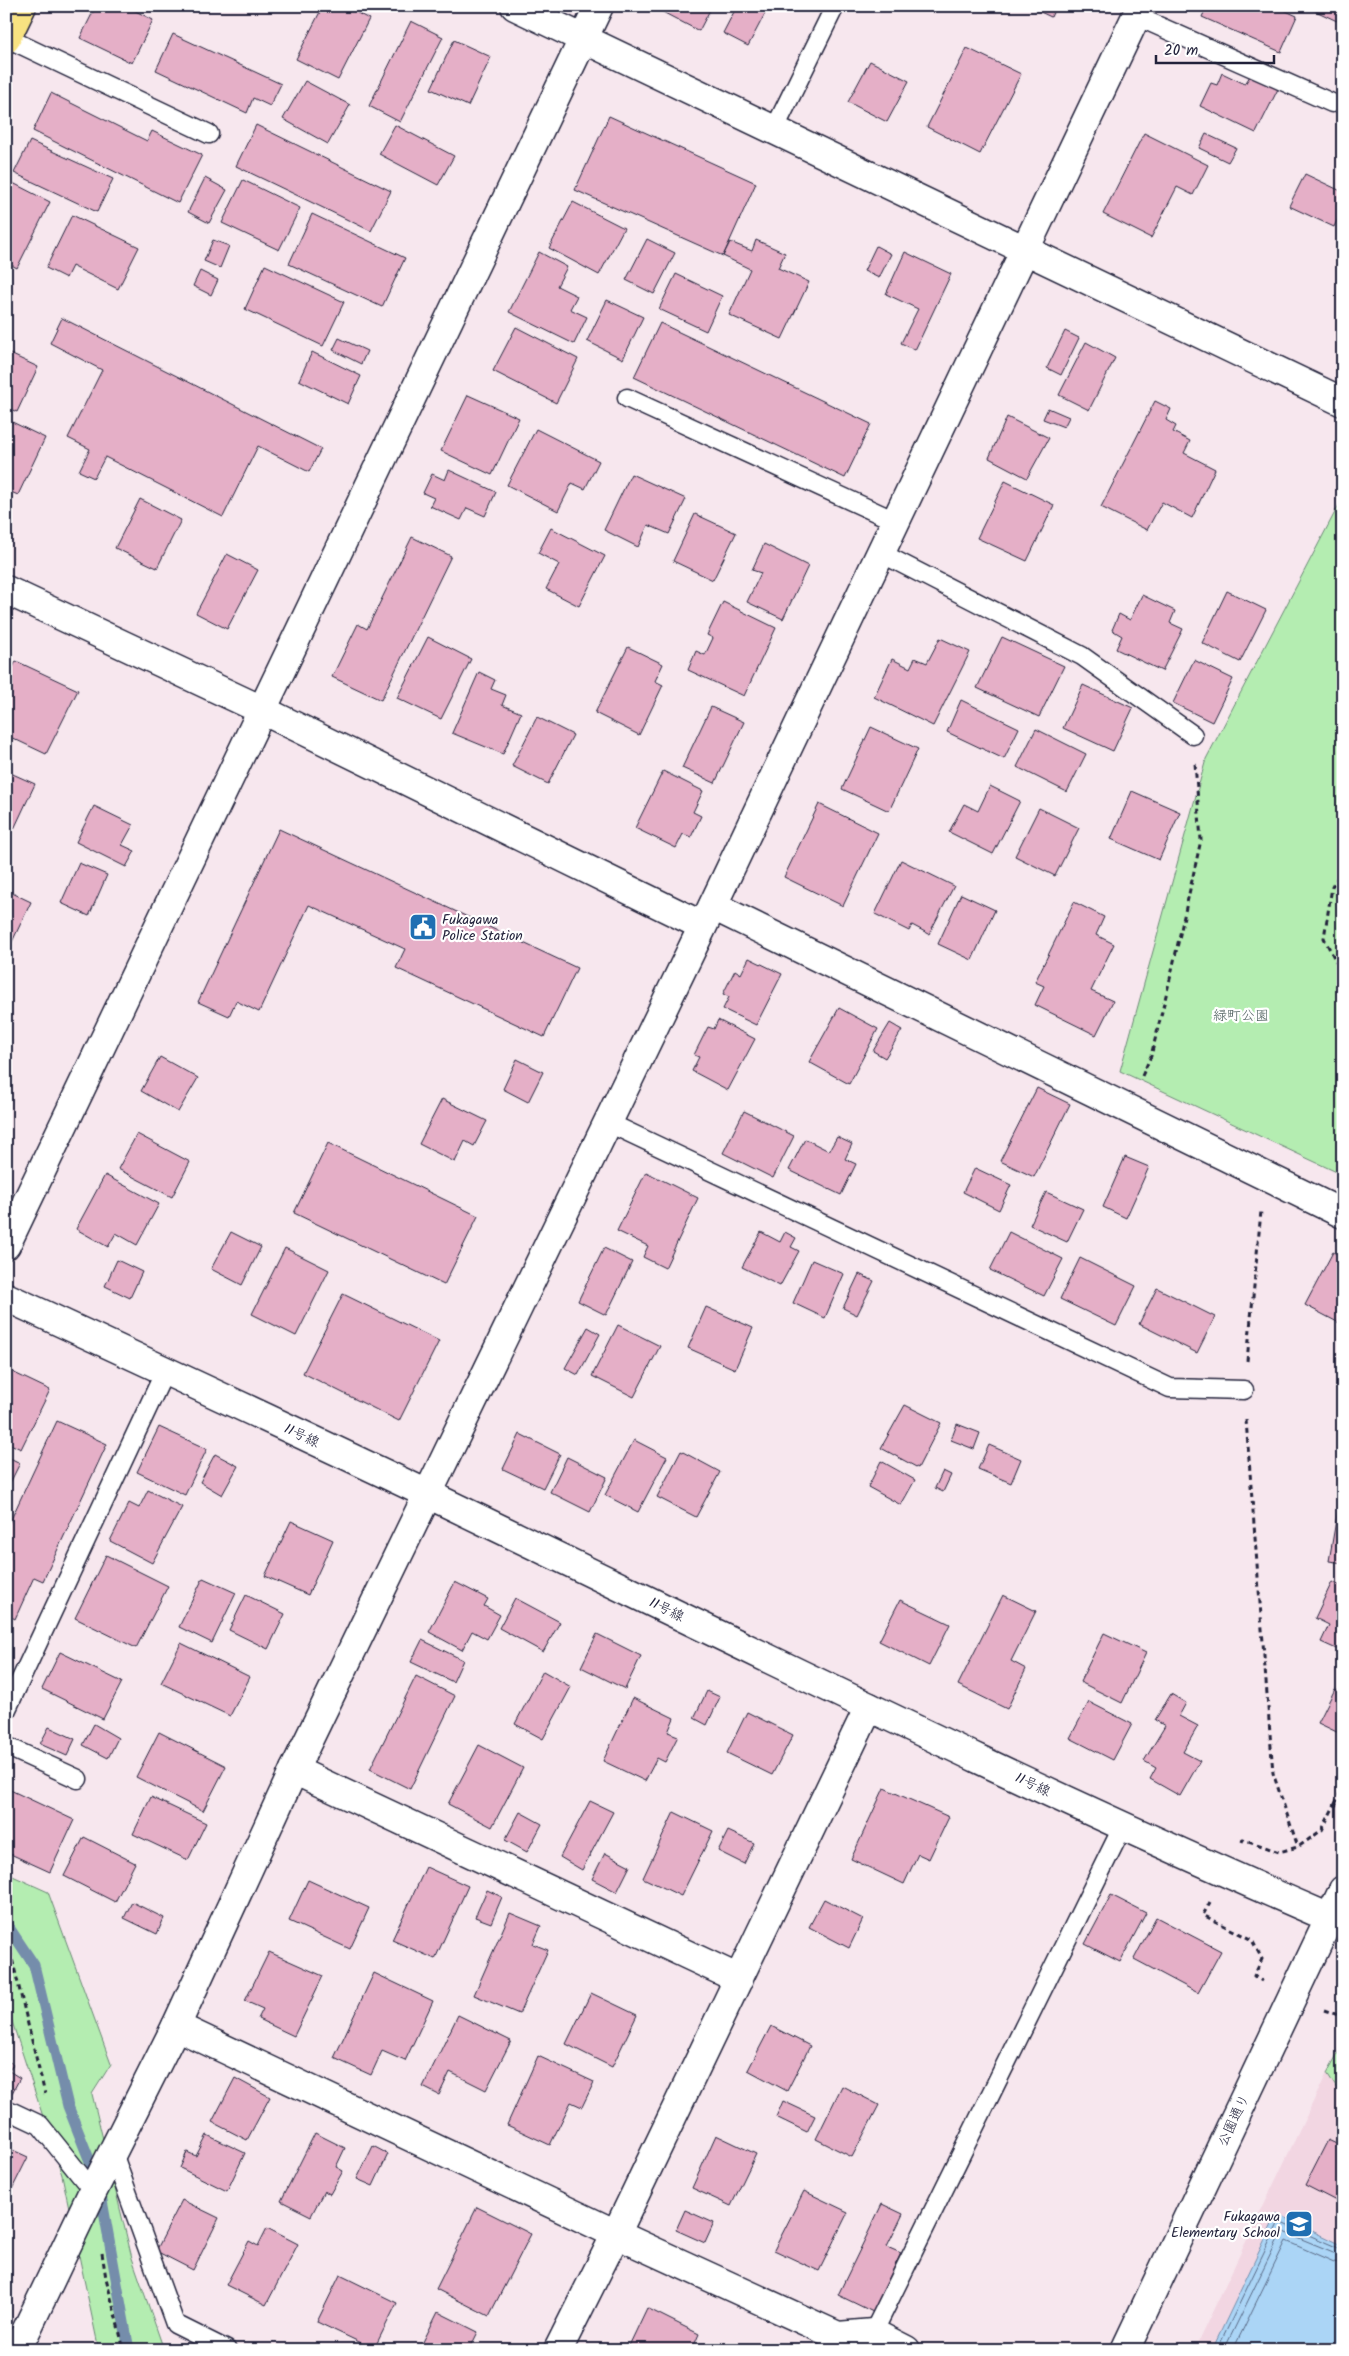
<svg xmlns="http://www.w3.org/2000/svg" width="1349" height="2356" font-family="Kalam,'Klee One',sans-serif">
  <style>
    .built { fill: #f2d6e2 }
    .green { fill: #b4edb1; stroke: #6b8876 }
    .water { fill: #abd5f6; stroke: #748dab }
    .lines { fill: none; stroke-linecap: round; stroke-linejoin: round }
    .shore { stroke: #596a86; stroke-width: 1 }
    .stream { stroke: #748dab; stroke-width: 11 }
    .building { fill: #e5afc7; stroke: #22223b }
    .service-casing { stroke: #22223b; stroke-width: 21 }
    .minor-casing { stroke: #22223b; stroke-width: 31 }
    .tertiary-casing { stroke: #22223b; stroke-width: 31 }
    .primary-casing { stroke: #22223b; stroke-width: 31 }
    .path { stroke: #22223b; stroke-width: 3; stroke-dasharray: 5 4; stroke-linecap: butt }
    .service { stroke: #fff; stroke-width: 18 }
    .minor { stroke: #fff; stroke-width: 28 }
    .tertiary { stroke: #fff; stroke-width: 28 }
    .primary { stroke: #f8e281; stroke-width: 28 }
    .labels { text-anchor: middle; stroke-width: 4.5; stroke-linejoin: round; paint-order: stroke }
    .poi-label { font-size: 14px; fill: #22223b; stroke: #fff; text-anchor: start }
    .park-label { font-size: 14px; fill: #4e5f5e; stroke: #fff }
    .street-label { font-size: 14px; fill: #22223b; stroke: #fff }
  </style>
  <rect width="100%" height="100%" fill="#f7e7ee"/>
  <filter id="ink" filterUnits="userSpaceOnUse"><feTurbulence type="fractalNoise" baseFrequency=".02" numOctaves="2"/><feDisplacementMap in="SourceGraphic" scale="10" xChannelSelector="R" yChannelSelector="G"/><feConvolveMatrix kernelMatrix="1 2 1 2 8 2 1 2 1" color-interpolation-filters="sRGB"/></filter>
  <g filter="url(#ink)">
    <path class="built" d="M1327 2073 1343 2098V2350H1194Z"/>
    <path class="green" d="M1343 497V1175L1120 1071 1206 759Z
      M6 1873 48 1892 111 2064 92 2094 132 2258 164 2350H99L62 2175 6 2003Z
      M1343 2044V2098L1327 2073Z"/>
    <path class="water" d="M1277 2214 1343 2246V2350H1212Z"/>
    <g class="lines">
      <path class="shore" d="M1217 2350 1279 2222 1343 2250
        M1224 2350 1282 2231 1343 2256
        M1233 2350 1286 2241 1334 2262 1343 2264"/>
      <path class="stream" d="M6 1923 34 1965 68 2106 99 2184 129 2350"/>
    </g>
    <path class="building" d="M96 6H126L153 20 132 63 80 38Z
      M323 6H344L369 19 338 80 296 59Z
      M656 6H712L699 31 655 8Z
      M737 6H769L748 46 723 33Z
      M1028 6H1056L1051 17Z
      M1207 6H1275L1297 16 1281 52 1202 17Z
      M1305 6H1343V9L1337 21Z
      M411 21 443 37 400 122 369 106Z
      M173 34 281 84 270 106 253 98 247 113 156 70Z
      M454 40 491 57 468 106 431 89Z
      M967 48 1021 74 980 154 927 127Z
      M870 61 909 81 887 122 848 102Z
      M1222 73 1245 84 1250 76 1278 89 1256 133 1200 106 1211 83 1217 85Z
      M305 81 350 105 328 144 283 119Z
      M51 93 147 141 152 131 202 155 178 203 33 131Z
      M609 116 756 183 723 256 575 190Z
      M256 125 391 191 371 231 236 166Z
      M395 125 454 156 438 185 379 154Z
      M1144 133 1208 165 1193 195 1177 187 1151 238 1103 214Z
      M1206 134 1236 148 1228 162 1199 148Z
      M30 141 113 179 97 212 14 173Z
      M1305 174 1343 192V208L1334 227 1289 206Z
      M205 178 227 190 209 223 188 212Z
      M243 180 300 208 279 250 222 223Z
      M9 181 50 202 17 268 6 262V187Z
      M573 202 624 228 599 275 549 248Z
      M312 214 405 258 382 307 289 264Z
      M72 215 139 247 118 289 72 266 66 278 46 268Z
      M647 239 675 253 654 294 626 280Z
      M213 240 229 246 220 268 204 261Z
      M756 240 785 253 778 268 809 282 782 339 729 315 750 269 723 256 730 242 752 251Z
      M876 246 891 254 879 278 864 271Z
      M539 252 567 267 557 286 577 296 570 309 587 317 574 344 509 312Z
      M905 252 951 274 915 350 901 343 918 309 886 294Z
      M265 265 344 302 323 346 245 309Z
      M200 271 218 280 211 295 193 286Z
      M676 274 722 296 706 331 659 309Z
      M607 300 643 317 623 359 587 341Z
      M62 318 321 449 309 472 258 446 223 517 105 457 94 478 79 471 90 449 68 438 102 370 50 343Z
      M660 323 871 424 845 478 634 377Z
      M516 327 578 359 556 403 493 371Z
      M1065 331 1079 338 1061 375 1047 368Z
      M339 338 367 351 361 364 333 350Z
      M1086 342 1115 358 1089 410 1059 395Z
      M6 352 38 367 17 412 6 407Z
      M312 352 361 376 348 404 299 380Z
      M468 395 519 418 492 475 441 451Z
      M1155 401 1171 409 1166 420 1176 426 1173 432 1190 441 1184 453 1215 469 1192 518 1162 502 1147 530 1101 507Z
      M1048 408 1069 417 1064 427 1043 419Z
      M1007 417 1049 438 1027 478 989 458Z
      M6 419 45 438 18 495 6 490Z
      M536 429 599 461 585 489 572 483 558 511 507 485Z
      M449 470 496 492 485 516 467 508 461 520 430 506 434 498 423 493 432 474 445 480Z
      M631 474 686 499 669 534 648 525 638 547 604 530Z
      M1005 481 1054 505 1027 561 977 538Z
      M140 499 181 520 157 568 115 548Z
      M695 514 736 533 713 580 673 561Z
      M551 528 605 556 579 606 546 589 559 564 538 553Z
      M412 537 451 556 381 700 332 677 358 624 367 629Z
      M764 544 808 566 783 619 747 602 761 573 752 570Z
      M227 554 258 570 227 629 196 613Z
      M1227 591 1266 610 1240 662 1202 643Z
      M1142 595 1175 611 1170 623 1183 629 1162 671 1116 649 1122 636 1112 630 1119 614 1130 620Z
      M723 602 776 628 744 696 688 670 696 651 705 655 713 638 707 635Z
      M428 637 471 659 441 719 397 698Z
      M1002 637 1064 666 1039 717 977 688Z
      M940 638 970 652 933 726 874 697 892 659 910 668 915 658 927 663Z
      M628 647 663 664 655 681 663 685 639 735 595 713Z
      M1194 660 1233 679 1212 722 1173 703Z
      M16 661 78 690 46 754 6 735V681Z
      M479 672 495 680 491 689 506 695 502 705 521 713 503 754 452 733Z
      M1083 685 1133 708 1113 751 1063 728Z
      M961 700 1019 728 1004 759 947 732Z
      M711 707 744 722 715 783 682 768Z
      M537 717 573 735 548 784 512 766Z
      M871 727 918 749 889 811 842 789Z
      M1036 729 1086 754 1067 792 1017 767Z
      M6 771 35 784 14 829 6 826Z
      M663 771 703 791 693 812 701 816 691 837 683 834 676 848 635 828Z
      M990 786 1020 801 993 854 949 832 964 804 978 811Z
      M1132 791 1180 812 1159 860 1111 839Z
      M819 804 878 833 843 906 784 877Z
      M94 806 133 825 122 845 135 851 126 867 76 842Z
      M1039 808 1079 828 1055 876 1015 856Z
      M279 829 577 968 544 1037 396 968 405 949 309 905 259 1012 236 1001 229 1016 198 1002Z
      M901 860 954 886 929 934 912 925 909 931 875 914Z
      M79 863 107 875 89 916 61 903Z
      M6 890 31 902 11 944 6 942Z
      M961 894 995 910 972 960 938 944Z
      M1074 902 1104 917 1096 935 1114 944 1091 991 1113 1001 1096 1035 1035 1005 1044 986 1035 982Z
      M749 958 782 974 756 1025 723 1009 729 997 723 994 735 970 741 974Z
      M839 1008 878 1029 849 1084 809 1062Z
      M718 1020 755 1039 728 1090 692 1071 699 1057 694 1055 708 1027 714 1029Z
      M890 1023 902 1030 885 1058 873 1051Z
      M160 1057 198 1078 178 1112 141 1091Z
      M517 1059 543 1072 528 1102 503 1089Z
      M1037 1088 1070 1104 1034 1177 1000 1161Z
      M442 1099 487 1121 474 1146 465 1141 455 1162 419 1144Z
      M744 1111 794 1136 773 1178 723 1153Z
      M137 1134 190 1162 172 1197 118 1169Z
      M837 1137 852 1144 845 1159 856 1164 841 1195 789 1170 805 1139 829 1151Z
      M328 1143 478 1216 444 1285 294 1213Z
      M1125 1157 1149 1167 1126 1218 1103 1207Z
      M975 1168 1011 1185 999 1210 963 1192Z
      M646 1172 698 1198 665 1268 643 1257 648 1246 617 1231Z
      M105 1175 159 1204 137 1245 116 1233 108 1247 76 1229Z
      M1046 1192 1083 1209 1067 1242 1030 1225Z
      M231 1232 261 1247 242 1285 211 1269Z
      M761 1232 780 1242 785 1232 796 1238 791 1247 799 1251 780 1286 742 1267Z
      M1009 1232 1063 1259 1044 1296 990 1270Z
      M285 1248 329 1270 296 1336 252 1314Z
      M604 1248 632 1262 606 1315 578 1301Z
      M1333 1252 1343 1257V1325L1305 1305Z
      M1080 1258 1136 1286 1116 1326 1060 1299Z
      M117 1260 142 1272 130 1298 105 1286Z
      M812 1260 844 1274 825 1318 793 1303Z
      M859 1274 874 1281 857 1315 843 1308Z
      M1157 1288 1215 1317 1197 1353 1139 1324Z
      M343 1294 439 1341 399 1421 303 1373Z
      M706 1307 753 1328 735 1369 688 1348Z
      M618 1325 660 1346 634 1397 592 1376Z
      M588 1327 600 1334 578 1375 565 1368Z
      M6 1369 50 1390 21 1449 6 1442Z
      M905 1405 941 1423 918 1468 881 1448Z
      M57 1421 107 1444 43 1581 34 1577 15 1619 6 1614V1530Z
      M957 1424 980 1433 974 1449 951 1440Z
      M159 1427 207 1449 185 1495 137 1472Z
      M520 1434 560 1454 543 1488 503 1469Z
      M634 1440 667 1457 638 1512 605 1495Z
      M989 1445 1021 1459 1011 1483 978 1469Z
      M681 1451 720 1472 696 1517 657 1497Z
      M215 1454 238 1466 222 1495 200 1482Z
      M6 1456 20 1463 6 1491Z
      M567 1457 607 1477 590 1512 550 1492Z
      M881 1461 915 1480 901 1505 868 1487Z
      M943 1471 951 1475 943 1492 935 1488Z
      M1343 1480V1563L1329 1561Z
      M148 1490 182 1507 152 1563 110 1541 129 1503 139 1508Z
      M291 1521 333 1540 308 1595 265 1576Z
      M106 1555 168 1586 136 1648 75 1618Z
      M203 1578 236 1593 212 1643 179 1627Z
      M455 1582 488 1599 484 1606 500 1615 487 1639 472 1631 462 1650 429 1632Z
      M1332 1582 1343 1587V1652L1321 1642 1329 1625 1315 1618Z
      M246 1595 285 1614 268 1649 229 1630Z
      M1003 1595 1036 1611 1011 1661 1026 1669 1007 1709 958 1685Z
      M515 1598 560 1622 543 1652 499 1628Z
      M900 1600 950 1624 929 1666 879 1641Z
      M1104 1633 1146 1653 1122 1703 1080 1682Z
      M597 1634 641 1656 625 1689 581 1667Z
      M422 1640 463 1660 453 1682 411 1662Z
      M181 1643 250 1677 230 1716 161 1683Z
      M60 1652 122 1682 103 1719 42 1689Z
      M543 1671 571 1687 543 1739 515 1724Z
      M416 1676 455 1696 410 1789 370 1769Z
      M1335 1689 1343 1693V1735L1318 1723Z
      M707 1691 720 1697 707 1725 694 1718Z
      M1171 1694 1186 1703 1179 1716 1198 1726 1183 1752 1200 1761 1180 1796 1150 1779 1156 1768 1144 1761 1165 1726 1155 1720Z
      M633 1698 674 1718 668 1732 678 1736 665 1762 657 1758 645 1781 603 1761Z
      M1089 1702 1132 1724 1113 1760 1070 1738Z
      M747 1712 793 1735 772 1775 727 1753Z
      M94 1724 118 1738 108 1758 83 1745Z
      M49 1727 75 1739 67 1756 40 1744Z
      M159 1732 226 1766 203 1811 136 1777Z
      M479 1745 523 1768 492 1827 448 1804Z
      M6 1788 74 1820 50 1872 6 1852Z
      M884 1788 949 1817 929 1859 918 1854 904 1884 851 1859Z
      M151 1797 206 1823 188 1860 133 1834Z
      M590 1801 613 1812 582 1870 560 1857Z
      M520 1812 542 1824 527 1852 505 1840Z
      M674 1812 713 1831 681 1896 643 1878Z
      M728 1831 754 1843 744 1864 718 1851Z
      M84 1837 135 1863 115 1902 64 1876Z
      M605 1853 630 1866 617 1892 592 1879Z
      M426 1867 468 1886 435 1959 392 1940Z
      M308 1880 369 1908 350 1949 289 1921Z
      M487 1890 502 1897 491 1923 475 1917Z
      M1111 1895 1146 1913 1120 1962 1085 1944Z
      M824 1899 863 1919 849 1948 809 1927Z
      M132 1902 164 1918 157 1934 124 1918Z
      M510 1913 541 1926 533 1944 548 1950 519 2014 474 1995Z
      M1156 1917 1221 1951 1198 1993 1134 1959Z
      M269 1952 323 1976 294 2036 258 2019 263 2009 245 2001Z
      M374 1973 433 2001 405 2061 382 2051 371 2075 334 2058Z
      M591 1993 637 2015 612 2067 566 2044Z
      M458 2015 511 2041 486 2090 450 2072 439 2095 423 2087Z
      M771 2026 810 2046 787 2091 748 2070Z
      M538 2056 594 2082 582 2107 571 2102 550 2145 507 2125Z
      M6 2060 13 2064 9 2071 20 2078 12 2093 6 2090Z
      M235 2078 270 2097 247 2140 212 2122Z
      M842 2086 879 2105 852 2157 816 2139Z
      M783 2101 815 2116 807 2132 776 2117Z
      M315 2133 345 2148 336 2167 343 2171 330 2194 324 2191 311 2216 281 2201Z
      M207 2135 245 2153 227 2191 180 2168 187 2152 196 2156Z
      M716 2135 756 2154 731 2206 692 2188Z
      M1328 2140 1343 2147 1342 2204 1305 2185Z
      M373 2146 388 2154 373 2186 357 2179Z
      M6 2147 28 2157 6 2201Z
      M804 2191 848 2212 819 2271 774 2250Z
      M182 2200 219 2218 193 2270 156 2251Z
      M882 2204 903 2214 887 2247 901 2253 873 2312 838 2295Z
      M477 2207 531 2234 489 2316 436 2289Z
      M685 2210 714 2223 705 2243 676 2230Z
      M267 2228 298 2244 266 2305 226 2285 249 2241 258 2246Z
      M340 2275 397 2303 374 2349 317 2322Z
      M647 2308 699 2334 692 2350H627Z
      M438 2312 478 2332 469 2350H419Z"/>
    <g class="lines">
      <defs>
        <path id="service" d="M1136 16 1332 103
          M7 38 209 134
          M774 130 835 6
          M627 398 895 521
          M881 553 1082 656 1193 735
          M609 1123 1170 1388 1244 1390
          M6 1711 165 1371
          M6 1746 78 1779
          M6 2109 40 2125 93 2191
          M113 2153 175 2324 227 2350
          M873 2333 1123 1826"/>
        <path id="minor" d="M713 906 1343 1214
          M294 1770 739 1979
          M176 2026 616 2234 838 2336 873 2333 906 2350
          M558 2350 616 2234 869 1707"/>
        <path id="tertiary" d="M515 6 1343 402
          M6 590 262 710 703 926
          M6 1245 599 6
          M6 1297C168 1372 331 1447 492 1525 770 1659 1046 1796 1330 1918
          M17 2350 93 2191 176 2026 294 1770 703 926 1141 6
          M1125 2350 1343 1890"/>
        <path id="primary" d="M6 39 22 6"/>
      </defs>
      <use href="#service" class="service-casing"/>
      <use href="#minor" class="minor-casing"/>
      <use href="#tertiary" class="tertiary-casing"/>
      <use href="#primary" class="primary-casing"/>
      <path class="path" d="M1343 868 1332 887 1324 938 1343 975
        M1142 1076 1151 1056 1170 979 1201 840 1195 763
        M1247 1361 1261 1211
        M1246 1420 1273 1773 1298 1847
        M1335 1804 1343 1788
        M1242 1842 1243 1839 1279 1852 1298 1847 1322 1830 1335 1804 1343 1808
        M1210 1902 1203 1915 1252 1940 1262 1959 1254 1976 1262 1981
        M6 1934 45 2094
        M1324 2010 1338 2015 1343 2020
        M1338 2015 1343 2006
        M102 2253 106 2278 124 2350"/>
      <use href="#service" class="service"/>
      <use href="#minor" class="minor"/>
      <use href="#tertiary" class="tertiary"/>
      <use href="#primary" class="primary"/>
    </g>
  </g>
  <defs>
    <symbol id="civic-square" viewBox="-11 -11 22 22"><rect x="-9" y="-9" width="18" height="18" rx="4" fill="#1f6fb2" stroke="#fff"/><path d="M-.6-6.5H3V-4.5H.6V-3L4-1V1h2V6H-6V1h2V-1L-.6-3ZM-1.2 2.5V6h2.4V2.5Z" fill="#fff"/></symbol>
    <symbol id="school-square" viewBox="-11 -11 22 22"><rect x="-9" y="-9" width="18" height="18" rx="4" fill="#1f6fb2" stroke="#fff"/><path d="M0-5L7-2L0 1L-7-2ZM-4 1L0 2.5L4 1V4Q0 6-4 4Z" fill="#fff"/></symbol>
  </defs>
  <g fill-rule="evenodd">
    <use href="#civic-square" x="407" y="911" width="32" height="32"/>
    <use href="#school-square" x="1283" y="2208" width="32" height="32"/>
  </g>
  <g class="labels">
    <g class="poi-label">
      <text x="442" y="924">Fukagawa<tspan x="442" dy="16">Police Station</tspan></text>
      <text x="1280" y="2221" text-anchor="end">Fukagawa<tspan x="1280" dy="16">Elementary School</tspan></text>
    </g>
    <g class="park-label">
      <text x="1241" y="1020">緑町公園</text>
    </g>
    <g class="street-label">
      <text transform="translate(302 1435) rotate(25)" y="5">11号線</text>
      <text transform="translate(667 1609) rotate(26)" y="5">11号線</text>
      <text transform="translate(1033 1784) rotate(25)" y="5">11号線</text>
      <text transform="translate(1233 2120) rotate(-65)" y="5">公園通り</text>
    </g>
  </g>
  <rect width="1349" height="2356" fill="none" stroke="#fff" stroke-width="25"/>
  <rect x="12" y="12" width="1324" height="2331" fill="none" stroke="#22223b" stroke-width="2" filter="url(#ink)"/>
  <path d="M1156 55v8h118v-8" fill="none" stroke="#22223b" stroke-width="2.5"/>
  <text x="1164" y="55" font-size="15" fill="#22223b" stroke="#ffffff" stroke-width="4" paint-order="stroke">20 m</text>
</svg>
